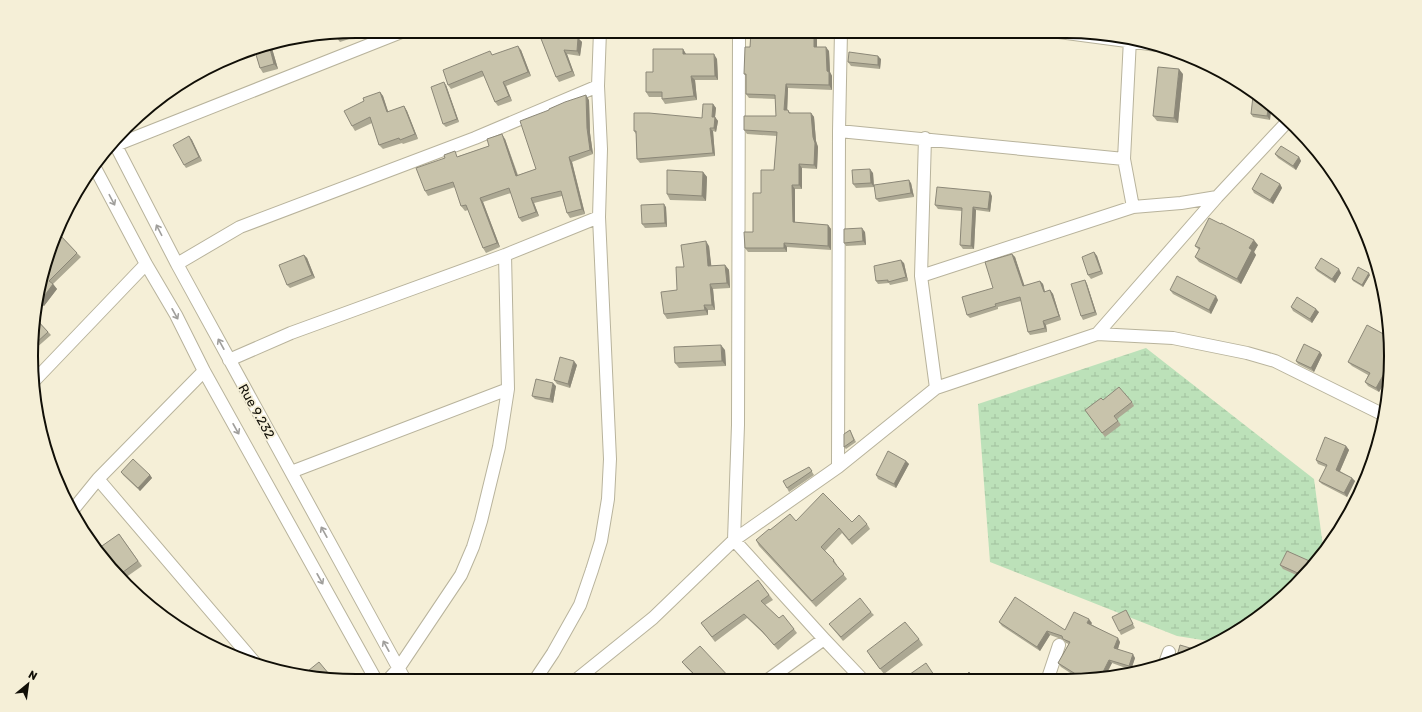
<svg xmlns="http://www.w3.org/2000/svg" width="1422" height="712" font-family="Rubik,sans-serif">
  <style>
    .wetland { fill: url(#wetland-marsh) }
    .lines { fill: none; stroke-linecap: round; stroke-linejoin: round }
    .minor-casing { stroke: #b8b39c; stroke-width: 14 }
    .minor { stroke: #fff; stroke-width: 12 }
    .wall { fill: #aca893 }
    .shaded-wall { fill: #8c8878 }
    .building { fill: #c8c3ab; stroke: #8c8878 }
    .oneway { stroke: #a09f9c }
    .labels { text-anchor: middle; stroke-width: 3.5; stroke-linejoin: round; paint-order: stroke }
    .street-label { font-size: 13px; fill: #110f07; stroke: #f5efd7 }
    .rim { fill: none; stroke: #110f07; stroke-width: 2 }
  </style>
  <defs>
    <pattern id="wetland-marsh" width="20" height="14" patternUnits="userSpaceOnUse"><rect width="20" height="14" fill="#bce1b9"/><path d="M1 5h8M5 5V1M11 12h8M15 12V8" fill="none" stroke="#a1c09e"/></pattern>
  </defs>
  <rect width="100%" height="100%" fill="#f5efd7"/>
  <path class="wetland" d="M1146 348 1314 479 1324 554 1264 614 1215 642 1177 636 990 562 978 404Z"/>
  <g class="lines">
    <defs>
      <path id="minor" d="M739 31 738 425 734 540 824 639 862 679
        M1059 32 1157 45
        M1130 39 1124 159 1133 207
        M839 131 1124 159
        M925 138 921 276 936 388
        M113 140 177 264 405 680
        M116 145 404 31
        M94 166 146 264 176 315 204 371 376 680
        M177 264 240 227 475 138 598 86
        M921 276 1133 207 1181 203 1217 197
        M1097 334 1217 197 1288 121
        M229 360 291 333 505 255 599 217
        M34 381 146 264
        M838 467 839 131 841 31
        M291 472 508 389
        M98 479 256 664
        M72 511 98 479 204 371
        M1165 663 1169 652
        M1048 678 1059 645
        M769 679 824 639
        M388 680 398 669 461 575 473 547 481 521 499 447 508 389 505 255
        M535 680 553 653 580 605 592 570 601 541 608 499 610 459 599 217 601 149 598 86 600 31
        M576 680 653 618 734 540 838 467 936 388 1097 334 1173 338 1247 353 1275 361 1384 415"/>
    </defs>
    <use href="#minor" class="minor-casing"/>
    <use href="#minor" class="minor"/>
  </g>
  <path class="wall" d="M356 31H373L340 42 336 37V34Z
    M538 31H566L565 37 578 38 582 42 580 56 567 54 575 76 559 82 556 77Z
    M751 31H817V47L829 51 830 72 832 76V90L788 88 787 110 791 113H811L814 117 816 141 818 147 817 169 802 168V189H795V223L828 225 831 229V250L787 247V252H748L745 248 753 232 761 193 774 170 777 136 747 134 744 130 776 116 775 99 749 98 746 94V76L744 74 750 47Z
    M271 45 278 69 263 73 260 68 254 48Z
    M683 49 686 54 717 59 718 80H695L697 100 665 104 662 99V97H649L646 92 653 72Z
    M521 50 531 76 506 86 512 101 498 106 495 102 484 76 451 89 448 85 493 55Z
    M881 59 880 69 851 66 848 62Z
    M1183 74 1178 123 1157 121 1153 116Z
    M446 85 459 122 446 127 443 124Z
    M380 92 383 96 388 112 404 106 407 111 418 139 403 144 402 143 383 149 379 145 372 123 355 131 352 126 364 101Z
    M1262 97 1270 120 1253 117 1251 114Z
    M589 100 590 133 593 154 572 162 585 214 570 218 567 213 562 196 534 203 539 216 522 222 519 218 511 193 483 202 500 247 486 253 483 248 468 210 465 211 461 206 455 187 428 196 425 191 459 156 489 146 505 139 518 175 536 169Z
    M713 104 716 108 715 117 718 121 716 132 713 131 715 156 640 163 637 159 636 134 634 131 702 118Z
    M1299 131 1313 145 1302 137 1299 133Z
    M189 136 192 140 202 161 186 168 184 165Z
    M1275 154 1299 157 1301 161 1296 170 1278 158Z
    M703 172 707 177 706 201 670 200 667 194Z
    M873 173 874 187 856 188 853 184Z
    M911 183 914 197 879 202 876 199Z
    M1280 184 1282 188 1273 204 1254 193 1252 189Z
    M992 196 990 212 976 210 974 249H963L960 245 962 211 938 209 935 205Z
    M666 207 667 227 645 228 642 224Z
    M865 232 866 245 846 246 844 243Z
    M59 234 77 253 81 257 53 284 57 289 44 306 37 302V292Z
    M1258 245 1254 252 1256 255 1241 284 1199 262 1195 257 1199 250 1195 246Z
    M709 246 711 266 725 265 729 270 730 288 713 289 715 310H708V315L667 319 664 314 677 290 684 267Z
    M1094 252 1097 256 1103 274 1091 279 1088 275Z
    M1012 254 1015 257 1024 286 1040 281 1043 284 1045 292 1050 290 1053 294 1061 320 1046 325 1047 332 1030 335 1028 332 1021 301 998 307V309L970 318 967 315 993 288Z
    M304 255 307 258 315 278 290 288 287 285Z
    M904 263 908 281 890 285 889 283 878 284 876 281Z
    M1315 268 1341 273 1335 283 1317 271Z
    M1370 275 1363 287 1353 281 1352 279Z
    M1085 280 1087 284 1097 315 1083 320 1081 316Z
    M1170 290 1218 300 1211 314 1173 294Z
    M1291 307 1319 312 1312 323 1293 311Z
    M36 319 51 335 35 349Z
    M1389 337 1390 373 1379 392 1368 386 1365 382 1368 375 1352 366 1348 362Z
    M725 350 726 366 679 368 675 363Z
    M1320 352 1322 355 1314 372 1298 364 1296 361Z
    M577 365 570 388 557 384 554 380Z
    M556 386 553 403 535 399 532 396Z
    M1103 400 1132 402 1134 406 1117 419 1121 425 1105 437 1085 410Z
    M850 430 856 442 846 449 844 447Z
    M1346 446 1349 450 1340 471 1352 478 1355 481 1347 497 1322 484 1319 481 1326 467 1318 464 1316 460Z
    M906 461 909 464 896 488 878 479 876 475Z
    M809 467 814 475 789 492 787 488Z
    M121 472 150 475 152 478 140 491 123 475Z
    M852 522 867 524 870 529 852 545 842 533 825 551 834 560 837 565V566L847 579 816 607 759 546 756 540 770 530Z
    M119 534 142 566 122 580 99 548Z
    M1314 563 1301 577 1283 569 1280 565Z
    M758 580 773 600 765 605 779 618 794 629 797 633 778 650 766 636 747 618 715 642 701 623Z
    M1126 610 1135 628 1121 635 1119 631Z
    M871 612 874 615 843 641 829 624Z
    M999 622 1065 630 1092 623 1091 624 1120 642 1118 649 1135 658 1131 670 1112 663 1105 678H1106H1078L1061 667 1058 663 1069 644 1066 643 1064 640 1050 635 1040 651 1002 626Z
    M919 639 923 645 884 674 870 656Z
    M682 662 732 679H698L686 667Z"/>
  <path class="shaded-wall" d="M562 31H566L565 41 562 36Z
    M814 31H817V51L814 47Z
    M578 38 582 42 580 56 577 51Z
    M269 45H271L278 69 274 64Z
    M518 46 521 50 531 76 528 72Z
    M826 47 829 51 830 72 832 76V90L829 85 827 71Z
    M683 49 686 54V59L683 54Z
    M564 50 567 54 575 76 572 71Z
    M714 54 717 59 718 80 715 76Z
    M878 56 881 59 880 69 878 65Z
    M1179 69 1183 74 1178 123 1174 118Z
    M691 76 695 80 697 100 694 96Z
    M444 82 446 85 459 122 457 119Z
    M503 82 506 86 512 101 509 96Z
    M786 84 788 88 787 115 784 110Z
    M380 92 383 96 390 117 387 112Z
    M586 95 589 100 590 133 593 154 590 150 587 128Z
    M1269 103 1272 105 1270 120 1267 116Z
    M713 104 716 108 715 117 718 121 716 132 714 128 712 117Z
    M404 106 407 111 418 139 415 134Z
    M811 113 814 117 816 141 818 147 817 169 814 165Z
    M710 128 713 131 715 156 713 153Z
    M502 134 505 139 519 180 516 176Z
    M189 136 192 140 202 161 199 157Z
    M569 157 572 162 585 214 582 209Z
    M1299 157 1301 161 1296 170 1293 166Z
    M799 164 802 168V189L799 185Z
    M870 169 873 173 874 187 871 183Z
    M703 172 707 177 706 201 702 196Z
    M909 180 911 183 914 197 911 193Z
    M1280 184 1282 188 1273 204 1270 200Z
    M792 185 795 189V227L793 222Z
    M990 192 992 196 990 212 988 209Z
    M480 198 483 202 500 247 497 243Z
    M531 198 534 203 539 216 536 212Z
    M664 204 666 207 667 227 665 223Z
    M973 207 976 210 974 249 971 246Z
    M828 225 831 229V250L828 246Z
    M862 228 865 232 866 245 863 241Z
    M1254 240 1258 245 1254 252 1256 255 1241 284 1237 279 1249 248Z
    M706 241 709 246 712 271 708 266Z
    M784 243 787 247V252L784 248Z
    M1094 252 1097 256 1103 274 1101 271Z
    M1012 254 1015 257 1026 290 1023 286Z
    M304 255 307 258 315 278 312 275Z
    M901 260 904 263 908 281 906 277Z
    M725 265 729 270 730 288 727 283Z
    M1339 269 1341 273 1335 283 1332 279Z
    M1369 273 1370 275 1363 287 1362 285Z
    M1085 280 1087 284 1097 315 1095 312Z
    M1040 281 1043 284 1046 296 1044 292Z
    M53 284 57 289 44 306 40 302Z
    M710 284 713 289 715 310 712 305Z
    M1050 290 1053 294 1061 320 1059 316Z
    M1216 296 1218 300 1211 314 1209 310Z
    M704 305 708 310V315L705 310Z
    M1316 309 1319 312 1312 323 1310 319Z
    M1043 321 1046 325 1047 332 1045 328Z
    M721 345 725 350 726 366 722 361Z
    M1320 352 1322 355 1314 372 1311 368Z
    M574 361 577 365 570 388 568 384Z
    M1390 363V373L1379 392 1376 388Z
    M553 383 556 386 553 403 550 399Z
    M1346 446 1349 450 1339 473 1336 470Z
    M906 461 909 464 896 488 894 484Z
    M150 475 152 478 140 491 138 488Z
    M1352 478 1355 481 1347 497 1344 493Z
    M1089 619 1092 623 1090 626 1087 623Z
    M1047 631 1050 635 1040 651 1037 647Z
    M1118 638 1120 642 1117 652 1114 648Z
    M1133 654 1135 658 1131 670 1129 666Z
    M1109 660 1112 663 1104 678 1101 676Z"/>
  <path class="building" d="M538 31H562V36L578 38 577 51 564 50 572 71 556 77Z
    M751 31H814V47H826L827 71 829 72V85L786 84 784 110H788L789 113H811L813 137 815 143 814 165 799 164V185H792L793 222 828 225V246L784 243V248H745L744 232H753V193H761V170H774L777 132 744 130V116H776L775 95 746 94V74H744L745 47H750Z
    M353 32 336 37V34Z
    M269 45 274 64 260 68 254 48Z
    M518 46 528 72 503 82 509 96 495 102 482 71 448 85 443 70 490 51 492 55Z
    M653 49H683V54H714L715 76H691L694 96 662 99V92H646V72H653Z
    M849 52 878 56V65L848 62Z
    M1158 67 1179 69 1174 118 1153 116Z
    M444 82 457 119 443 124 431 87Z
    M380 92 387 112 404 106 415 134 400 140 399 138 379 145 370 117 352 126 344 111 364 101 363 98Z
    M586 95 587 128 590 150 569 157 582 209 567 213 561 191 531 198 536 212 519 218 509 188 480 198 497 243 483 248 466 205 461 206 453 182 425 191 416 168 445 158 444 155 455 151 457 157 489 146 487 139 502 134 516 176 536 169 520 121 549 110V109L565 102Z
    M1253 96 1262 97 1269 103 1267 116 1251 114Z
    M703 104H713L712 117H715L714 128H710L713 153 637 159 636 131H634V113H649L702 118Z
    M1299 131 1307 138 1299 133Z
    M189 136 199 157 184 165 173 145Z
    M1281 146 1299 157 1293 166 1275 154Z
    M870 169 871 183 853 184 852 170Z
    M667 170 703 172 702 196 667 194Z
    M1261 173 1280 184 1270 200 1252 189Z
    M909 180 911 193 876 199 874 185Z
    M937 187 990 192 988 209 973 207 971 246 960 245 962 208 935 205Z
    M664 204 665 223 642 224 641 205Z
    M1209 218 1221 224V223L1254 240 1249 248 1252 250 1237 279 1195 257 1200 248 1195 246Z
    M862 228 863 241 844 243V229Z
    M59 234 77 253 49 281 53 284 40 302 37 299V292Z
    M706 241 708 266 725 265 727 283 710 284 712 305H704L705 310 664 314 661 292 677 290 676 267H684L681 245Z
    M1094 252 1101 271 1088 275 1082 257Z
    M1012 254 1023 286 1040 281 1044 292 1050 290 1059 316 1043 321 1045 328 1028 332 1020 297 995 304 996 306 967 315 962 297 993 288 985 262Z
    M304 255 312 275 287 285 279 265Z
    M1321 258 1339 269 1332 279 1315 268Z
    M901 260 906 277 888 282V280L876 281 874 266Z
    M1358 267 1369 273 1362 285 1352 279Z
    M1177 276 1216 296 1209 310 1170 290Z
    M1085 280 1095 312 1081 316 1071 284Z
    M1297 297 1316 309 1310 319 1291 307Z
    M36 319 48 332 36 343Z
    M1367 325 1389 337 1390 363 1376 388 1365 382 1370 373 1348 362Z
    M1304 344 1320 352 1311 368 1296 361Z
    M721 345 722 361 675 363 674 347Z
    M560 357 574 361 568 384 554 380Z
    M536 379 553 383 550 399 532 396Z
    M1119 387 1132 402 1114 416 1118 421 1102 433 1085 410 1101 398 1103 400Z
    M850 430 854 440 844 447V434Z
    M1325 437 1346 446 1336 470 1352 478 1344 493 1319 481 1327 465 1316 460Z
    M888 451 906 461 894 484 876 475Z
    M133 459 150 475 138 488 121 472Z
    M809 467 812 471 787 488 783 481Z
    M823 493 852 522 859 515 867 524 849 540 839 528 821 547 834 560 833 561 844 574 812 601 756 540 769 529 770 530 790 514 796 521Z
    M119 534 138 561 119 575 99 548Z
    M1287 551 1314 563 1302 575 1280 565Z
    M758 580 769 595 761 601 779 618 783 615 794 629 774 645 762 631 744 614 712 637 701 623Z
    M1015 597 1065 630 1074 612 1089 619 1087 623 1118 638 1114 648 1133 654 1129 666 1109 660 1101 676 1106 678H1082L1058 663 1070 642 1063 639 1062 636 1047 631 1037 647 999 622Z
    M860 598 871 612 841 637 829 624Z
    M1126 610 1133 624 1119 631 1112 617Z
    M905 622 919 639 880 669 867 651Z
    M1180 645 1200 651 1190 656 1176 660Z
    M700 646 731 679H699L682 662Z
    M232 652 236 656 230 654Z
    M319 662 334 680 303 675Z
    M926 663 936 678 935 679H903Z
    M969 672 975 679H962Z
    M994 674 997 679H987Z
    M453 676 460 680H451Z"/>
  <defs><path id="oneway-shaft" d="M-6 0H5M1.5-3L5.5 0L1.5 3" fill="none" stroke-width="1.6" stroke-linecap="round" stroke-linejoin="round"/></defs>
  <g class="oneway">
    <use href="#oneway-shaft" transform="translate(112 200) rotate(62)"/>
    <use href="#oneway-shaft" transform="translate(159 230) rotate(-117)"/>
    <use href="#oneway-shaft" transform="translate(175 314) rotate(61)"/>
    <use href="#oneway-shaft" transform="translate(221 344) rotate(-119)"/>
    <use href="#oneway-shaft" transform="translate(236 429) rotate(61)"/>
    <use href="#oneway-shaft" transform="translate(324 532) rotate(-119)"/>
    <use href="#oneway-shaft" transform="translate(320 579) rotate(61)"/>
    <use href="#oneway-shaft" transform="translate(386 646) rotate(-119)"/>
  </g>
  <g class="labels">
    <g class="street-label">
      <text transform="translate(257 411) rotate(61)" y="5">Rue 9.232</text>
    </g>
  </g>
  <path d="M0 0H1422V712H0ZM356 38H1066A318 318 0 0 1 1384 356V356A318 318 0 0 1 1066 674H356A318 318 0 0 1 38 356V356A318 318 0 0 1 356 38Z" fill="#f5efd7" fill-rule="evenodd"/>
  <path class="rim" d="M356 38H1066A318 318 0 0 1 1384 356V356A318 318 0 0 1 1066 674H356A318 318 0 0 1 38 356V356A318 318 0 0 1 356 38Z"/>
  <g transform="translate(28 684) rotate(29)" stroke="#f5efd7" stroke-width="3" paint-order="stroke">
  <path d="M0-3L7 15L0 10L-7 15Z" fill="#110f07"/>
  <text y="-6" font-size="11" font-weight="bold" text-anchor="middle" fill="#110f07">N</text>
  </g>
</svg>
